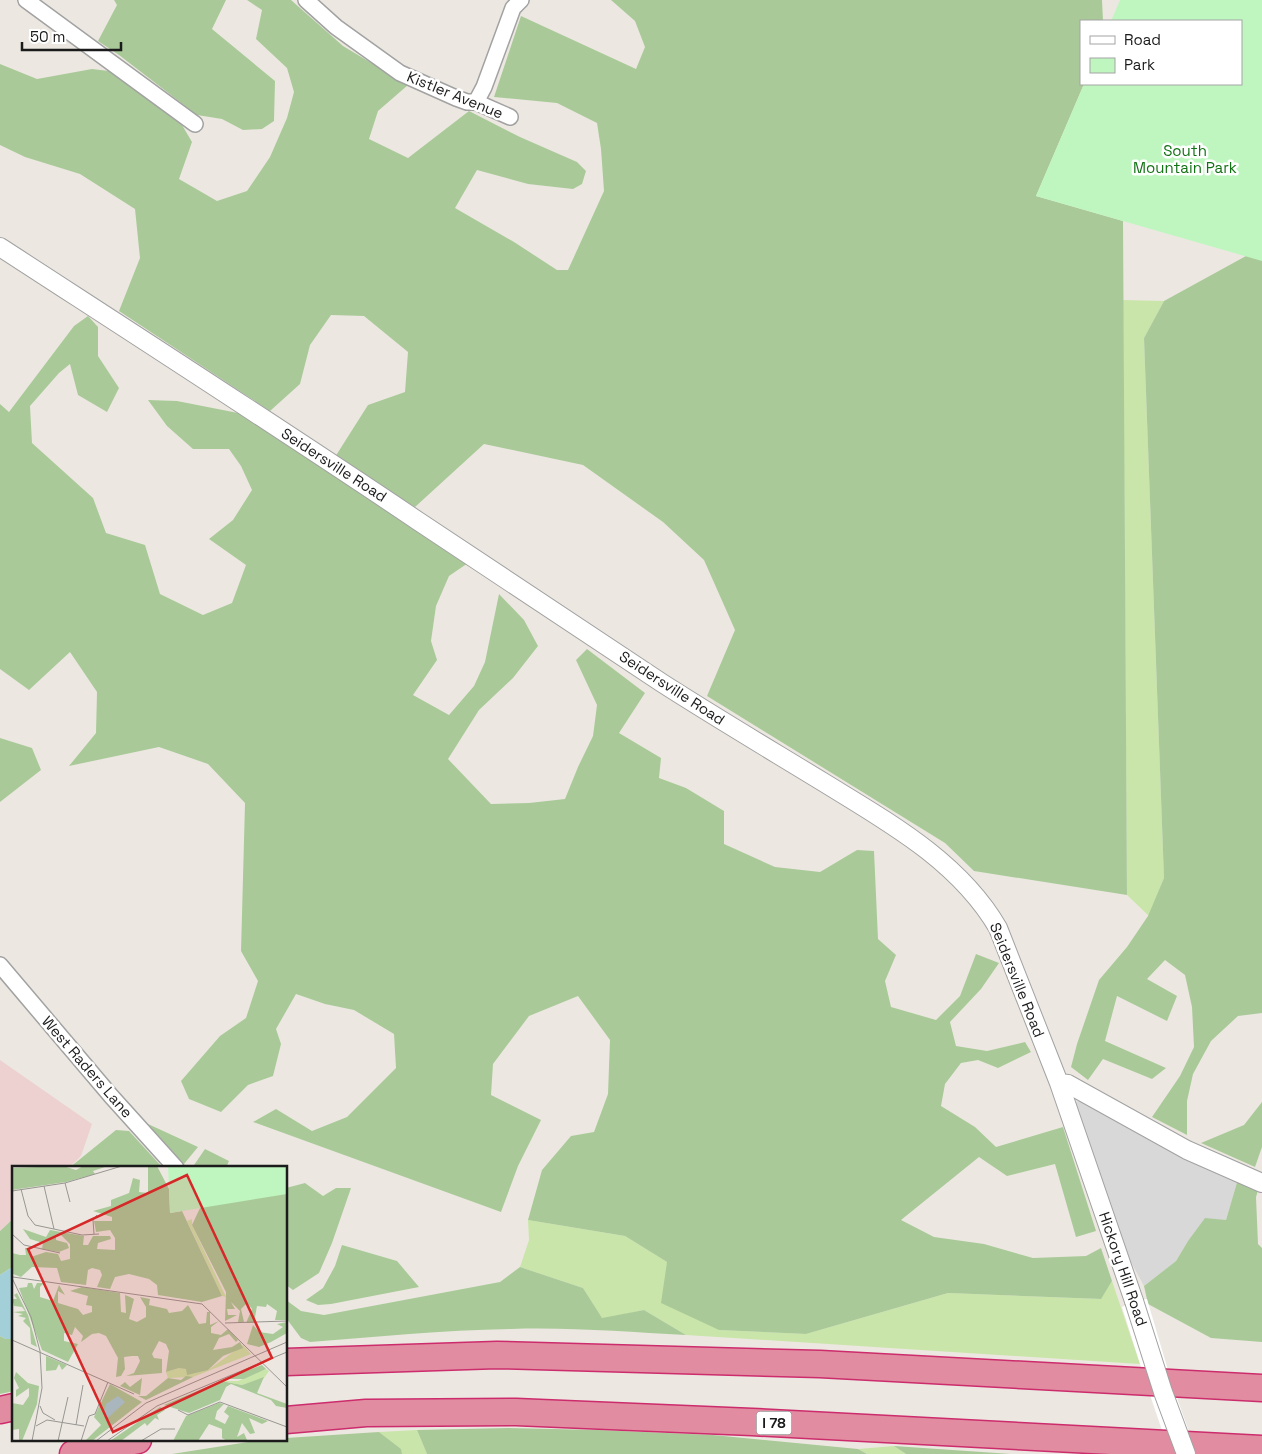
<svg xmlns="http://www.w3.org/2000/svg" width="1262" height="1454" font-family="'Space Grotesk',sans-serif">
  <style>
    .residential { fill: #d9d8d8 }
    .commercial { fill: #edd1d1 }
    .grass { fill: #cae5a9 }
    .forest { fill: #a9ca98 }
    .park { fill: #bff6c0 }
    .water { fill: #a3cfd8 }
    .pier { fill: #fff }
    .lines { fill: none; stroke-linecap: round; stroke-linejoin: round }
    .minor-casing { stroke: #a2a2a2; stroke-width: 18 }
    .tertiary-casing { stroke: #a2a2a2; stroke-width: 20 }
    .motorway-casing { stroke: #cc2c6c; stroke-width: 29 }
    .minor { stroke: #fff; stroke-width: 15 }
    .tertiary { stroke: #fff; stroke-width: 18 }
    .motorway { stroke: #e18ca0; stroke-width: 26 }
    .tertiary-bridge-casing { stroke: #a2a2a2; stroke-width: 20; stroke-linecap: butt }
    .tertiary-bridge { stroke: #fff; stroke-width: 18 }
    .labels { text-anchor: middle; stroke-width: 5; stroke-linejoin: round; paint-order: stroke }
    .shield { fill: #fff; stroke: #5f5f5f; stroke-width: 1 }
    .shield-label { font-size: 14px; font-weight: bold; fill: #1b1b1b }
    .street-label { font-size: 15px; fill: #1b1b1b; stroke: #fff }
    .park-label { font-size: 15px; fill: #117214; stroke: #fff }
    .inset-road { fill: none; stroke: #989692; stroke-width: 1 }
    .view { fill: #d62828; fill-opacity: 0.15; stroke: #d62828; stroke-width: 2.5 }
    .inset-edge { fill: none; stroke: #1b1b1b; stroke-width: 2.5 }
  </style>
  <rect width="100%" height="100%" fill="#ece8e1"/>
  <path class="residential" d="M1086 1100 1238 1179 1226 1220 1188 1241 1176 1261 1144 1286 1131 1262 1111 1211 1074 1102Z"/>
  <path class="commercial" d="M0 1060 92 1124 81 1156 69 1168H14V1218L0 1231Z"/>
  <path class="grass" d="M1123 300 1164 301 1144 338 1164 878 1149 916 1127 895Z
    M528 1220 625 1236 667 1262 719 1330 806 1334 948 1293 1100 1299 1112 1281 1140 1364 686 1335 644 1310 602 1319 583 1288 520 1267 529 1240Z
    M417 1430 427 1454H402L400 1449 379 1432Z
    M894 1446 906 1454H867L858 1449Z"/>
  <path class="forest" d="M114 0H226L212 29 275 81 274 121 262 129 243 130 222 119 197 115 119 55 98 41 117 5Z
    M247 0H291L343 46 408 85 378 111 369 139 408 158 469 111 520 137 577 162 586 171 582 184 573 189 528 184 477 170 455 208 514 242 557 270H568L604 191 601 149 597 123 557 103 494 97 521 16 636 69 645 47 635 21 611 0H1102L1103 21H1081V84H1084L1036 196 1123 221 1127 895 974 871 945 843 707 696 735 630 704 560 663 522 583 465 484 444 415 507 335 457 368 405 405 392 408 352 364 316 331 315 310 345 300 384 270 411 119 311 140 258 135 209 80 174 25 157 0 145V64L37 79 92 69 109 71 182 125 192 142 179 179 217 201 247 191 270 157 287 118 294 92 287 68 256 39 262 10Z
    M1246 224 1262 227V1013L1238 1016 1211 1041 1193 1074 1187 1101V1135L1152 1117 1180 1076 1194 1047 1192 1007 1185 975 1165 960 1147 979 1177 996 1167 1021 1117 996 1105 1041 1166 1068 1152 1079 1103 1059 1088 1080 1071 1067 1077 1044 1099 980 1127 947 1148 916 1164 878 1144 338 1164 301 1246 256Z
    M88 316 98 327V356L119 388 107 412 78 395 70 364 59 373 30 406 32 443 93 498 106 533 145 545 160 594 203 615 232 603 246 565 209 539 233 520 252 490 241 466 229 449H193L167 426 148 400 177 401 238 413 468 563 449 576 436 606 431 641 437 660 413 695 449 715 474 686 485 662 499 594 524 620 538 646 513 678 479 710 448 759 491 804 529 803 565 799 578 767 593 736 597 705 576 660 587 649 645 693 619 733 661 758 659 778 686 788 724 811V844L775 867 820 872 857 850 874 851 878 939 896 955 885 981 891 1007 936 1020 960 996 976 954 999 963 981 989 950 1022 956 1046 987 1051 1025 1042 1031 1052 998 1068 978 1060 961 1063 945 1084 941 1106 975 1127 996 1147 1063 1127 1096 1231 1076 1237 1055 1164 1007 1176 979 1157 901 1220 934 1237 984 1244 1033 1258 1086 1256 1101 1248 1112 1281 1101 1299 948 1293 806 1334 719 1330 661 1303 667 1262 625 1236 528 1220 542 1170 571 1136 594 1132 608 1094 610 1040 578 996 529 1016 493 1064 491 1095 541 1120 518 1166 501 1212 253 1122 276 1109 312 1131 347 1117 396 1068 394 1034 354 1010 325 1004 296 994 276 1029 281 1044 273 1076 248 1085 221 1112 189 1099 181 1081 220 1036 246 1018 258 981 241 951 245 803 208 764 159 747 69 766 96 733 97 692 70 652 29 690 0 669V404L9 412 74 326Z
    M0 738 32 748 41 770 0 802Z
    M1262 1102V1147L1255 1167 1201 1143 1244 1125Z
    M148 1124 198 1147 184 1164Z
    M116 1130 129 1131 163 1168H69Z
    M205 1149 229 1161 226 1168H192Z
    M1238 1179 1259 1187 1256 1197 1258 1244 1262 1248V1342L1211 1338 1148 1304 1144 1286 1176 1261 1188 1241 1205 1218 1226 1220Z
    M305 1183 323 1196 336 1188H351L332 1243 319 1273 293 1290 286 1285V1188Z
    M14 1218V1266L0 1275V1231Z
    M342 1245 397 1261 419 1287 331 1304 318 1305 306 1300 323 1288 335 1266Z
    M520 1267 583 1288 602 1318 644 1310 686 1335C628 1332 569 1327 511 1329 443 1330 377 1337 310 1342L301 1338 286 1318V1300L301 1311 324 1315 500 1282Z
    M0 1336 6 1339H14V1391L0 1394Z
    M508 1428 598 1430 713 1435 858 1449 867 1454H427L417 1430Z
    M379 1432 401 1449 402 1454H172L261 1440H286V1438Z
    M894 1446 1011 1454H906Z"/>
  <path class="park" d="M1120 0H1262V261L1036 196 1084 84H1241V21H1111Z"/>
  <path class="water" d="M14 1266V1339H6L0 1336V1275Z"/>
  <path class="pier" d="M1147 1299 1173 1387 1197 1454H1170L1147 1386 1122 1307 1134 1301Z"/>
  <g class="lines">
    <defs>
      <path id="minor" d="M26 0 195 124
        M306 0 336 27 400 73 456 98 467 102H476L510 117
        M476 102 484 87 513 8 521 0
        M0 965 111 1096 176 1168"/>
      <path id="tertiary" d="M0 247C140 338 280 428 418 521 499 575 580 629 662 683 715 717 769 749 823 782 888 822 959 861 998 928L1059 1083 1134 1301
        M1059 1083 1068 1084 1187 1150 1262 1183"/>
      <path id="motorway" d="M286 1362 497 1355 820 1364 1262 1388
        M0 1410 14 1407
        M286 1420 366 1413 516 1412 752 1422 1262 1449
        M73 1454 138 1440"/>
    </defs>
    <use href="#minor" class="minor-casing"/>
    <use href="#tertiary" class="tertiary-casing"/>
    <use href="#motorway" class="motorway-casing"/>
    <use href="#minor" class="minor"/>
    <use href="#tertiary" class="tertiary"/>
    <use href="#motorway" class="motorway"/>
    <defs>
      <path id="tertiary-bridge" d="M1134 1301 1163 1392 1186 1454"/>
    </defs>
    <use href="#tertiary-bridge" class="tertiary-bridge-casing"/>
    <use href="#tertiary-bridge" class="tertiary-bridge"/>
  </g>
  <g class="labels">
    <rect class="shield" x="756.5" y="1411.5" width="35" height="23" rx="4"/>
    <g class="shield-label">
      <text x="774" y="1428">I 78</text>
    </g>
    <g class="street-label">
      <text transform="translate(455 95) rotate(22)" y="5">Kistler Avenue</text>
      <text transform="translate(334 465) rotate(33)" y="5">Seidersville Road</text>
      <text transform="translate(672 688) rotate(33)" y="5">Seidersville Road</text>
      <text transform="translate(1017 980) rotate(68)" y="5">Seidersville Road</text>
      <text transform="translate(87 1067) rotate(49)" y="5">West Raders Lane</text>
      <text transform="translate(1123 1269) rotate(71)" y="5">Hickory Hill Road</text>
    </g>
    <g class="park-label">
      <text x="1185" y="156">South<tspan x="1185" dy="17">Mountain Park</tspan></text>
    </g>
  </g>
  <g transform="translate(12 1166)">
    <rect width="275" height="275" fill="#ece8e1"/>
    <path d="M180 53V59L214 131 210 130 175 55ZM231 179 239 188 181 211 156 212 154 206 167 202 196 204ZM254 203 257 205 252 212 230 219 209 215H226Z" fill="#cae5a9"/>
    <path d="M51 0 64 4 71 0H107H96L81 5 83 8 54 16 0 24V2ZM136 0H145L157 23 158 47 170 45 210 130 190 136 146 129 145 119 137 113 117 108 103 111 98 123 85 121 90 109 88 104 80 102 76 104 74 119 49 116 45 102 20 101 9 111 1 108 0 82V87L8 89H14L13 82H16L19 91 34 86 46 88 49 95 58 93V78L49 69H44V74L55 77 57 82 47 86 30 83 31 77 18 73 11 63 34 71 38 64 72 70 71 79H76L81 70H98L99 73 86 77 85 83 103 84V72L98 64 84 66 82 55H100V51L81 45 99 40V34L117 27 121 12 128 14 127 26 136 27ZM275 0V154H263L265 145 255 138 254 141 245 140 242 157H234L240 143 235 137 229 143 232 156H226L228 145 219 136 223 143H215L216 149H225L213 155 214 126 180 59 188 42 186 38ZM16 117H20L22 123 25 117H32L28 121V131L41 135 47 119 53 129 46 125V137L66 143 71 149 80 146V140L74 139 76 130 58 125 70 121 108 127 109 146 114 147 113 129 118 131 122 133 117 153 125 156 134 151V141L128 131 138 133 137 139 155 143 157 147 170 145 176 139 187 158 194 157 195 146H198V159L207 155 199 161V167L209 169 216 163 226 174 224 176 217 168 207 172 201 184 220 181 228 176 231 182 211 190 196 204 175 209 174 203 167 202 154 206 157 185 154 178 147 175 140 188 142 192 150 193V207L114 210 122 207 128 195 126 190H120L112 191 113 203 109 210 104 211 106 192 94 170 87 167 80 168 69 176 71 170 63 161 60 169 52 167V175L66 178 56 196 30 184 7 122 15 121ZM5 127 16 149 25 181 19 178 18 162 11 155 14 152 6 150 11 148 1 146 13 145 10 141 2 140 0 133H5L2 129ZM275 156V167L259 176 247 181 235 178 241 159 247 166 261 168 271 161 265 158ZM34 190 55 199 50 204 47 198 44 204 34 205ZM250 199 254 203 232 213H213ZM4 206 16 217 27 220 25 238 10 275H7V263L0 264V237L11 239 17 230V222L4 231V224L7 222 2 212ZM174 210 181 211 134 234 126 230H134L156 212 169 214ZM252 211 245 227 275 238V242L264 240 259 234 219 218 214 221 208 234 177 247 152 239 209 215 230 219ZM130 212 128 229 108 220 113 216 118 221ZM98 218 130 236 80 275H73L89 259 82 251ZM207 237 212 238 205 245 203 253 213 258 217 250 212 246 216 240 256 255 250 258 237 252 243 267 238 268 230 257 225 271 232 267 235 274 231 275H215L210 272V263L197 258 186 275H161L174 250ZM148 241 153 244 145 249 147 254 143 252 135 260 133 257 109 275H98Z" fill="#a9ca98"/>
    <path d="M156 0H275V28L158 47Z" fill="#bff6c0"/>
    <path d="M106 230 113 236 97 251 91 250 94 238Z" fill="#a3cfd8"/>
    <path class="inset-road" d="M53 17 58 36M32 20 42 63M9 23 16 50 23 59 70 69 87 68M0 25 53 17 110 0M0 68 12 79 48 87M82 68 81 54 85 49M1 111 190 138 275 221M0 112 19 151 28 185 30 222 20 275M213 157 275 155M0 174 122 228M28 240 31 247 43 254M166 244 176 249 208 236 275 261M64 259 71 219M24 260 35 254 72 260M46 275 56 231M69 275 77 250 83 248 96 216M84 275 134 237 275 176M95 275 145 240 275 186M129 275 149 263H163"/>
    <path class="view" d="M175 9 260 192 101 266 16 83Z"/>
    <rect width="275" height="275" class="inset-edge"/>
  </g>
  <rect x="1080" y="20" width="162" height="65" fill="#ffffff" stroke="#a4a4a4"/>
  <rect x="1090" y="36" width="25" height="8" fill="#ffffff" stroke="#a4a4a4"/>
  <text x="1124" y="45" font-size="15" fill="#1b1b1b">Road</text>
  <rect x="1090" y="58" width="25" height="15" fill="#bff6c0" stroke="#a4a4a4"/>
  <text x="1124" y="70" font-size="15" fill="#1b1b1b">Park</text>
  <path d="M22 42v8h99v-8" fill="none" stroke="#1b1b1b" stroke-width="2.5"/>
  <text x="30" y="42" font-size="15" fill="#1b1b1b" stroke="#ffffff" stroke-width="4" paint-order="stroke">50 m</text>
</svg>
